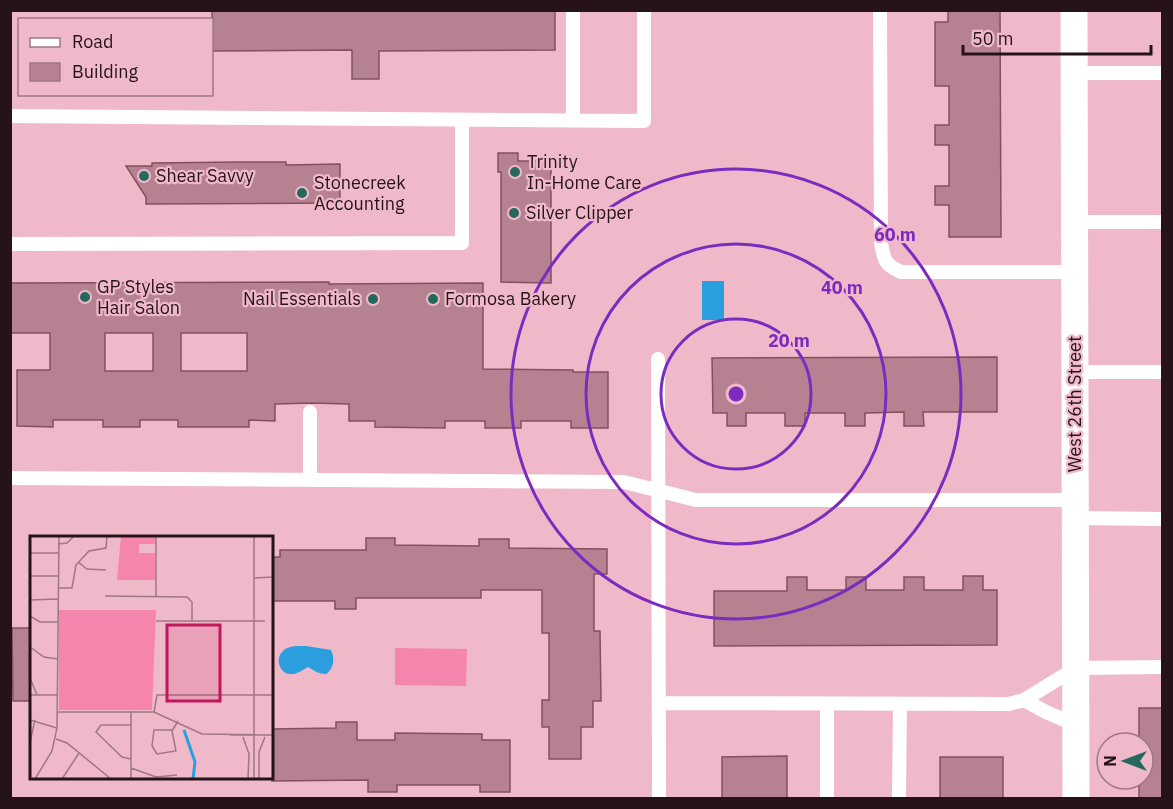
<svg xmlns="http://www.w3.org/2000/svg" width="1173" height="809" font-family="'IBM Plex Sans',sans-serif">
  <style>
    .green { fill: #f685ad }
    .water { fill: #2b9fde }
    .building { fill: #b68292; stroke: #815161; stroke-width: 1.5; fill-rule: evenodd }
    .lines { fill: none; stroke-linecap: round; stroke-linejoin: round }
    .lane { stroke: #fff; stroke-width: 14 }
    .street { stroke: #fff; stroke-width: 27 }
    .ring { fill: none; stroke: #7b2cbf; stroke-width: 3 }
    .poi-dot { fill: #24695c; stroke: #f0b9ca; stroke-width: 2 }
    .labels { text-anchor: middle; stroke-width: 4.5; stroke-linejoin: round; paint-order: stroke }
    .poi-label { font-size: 18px; fill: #26131a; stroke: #f0b9ca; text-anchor: start }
    .street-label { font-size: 18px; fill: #26131a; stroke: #f0b9ca }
    .inset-river { fill: none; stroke: #2b9fde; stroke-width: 3 }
    .inset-road { fill: none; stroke: #9f7784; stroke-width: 1.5 }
    .view { fill: #c2185b; fill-opacity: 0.15; stroke: #c2185b; stroke-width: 3 }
    .inset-edge { fill: none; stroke: #26131a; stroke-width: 3 }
    .centre { fill: #7b2cbf; stroke: #f0b9ca; stroke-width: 3 }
    .ring-label { font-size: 18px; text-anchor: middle; font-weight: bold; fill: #7b2cbf; stroke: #f0b9ca; stroke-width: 4.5; stroke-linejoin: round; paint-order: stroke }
  </style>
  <rect width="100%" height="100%" fill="#f0b9ca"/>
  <path class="green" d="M395 648 467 649 466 686 395 685Z"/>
  <path class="water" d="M702 281H724V320H702Z
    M295 646H306L331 650C335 659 334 668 326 674 318 674 315 671 308 667 303 670 296 675 290 674 280 674 275 659 282 652 285 648 290 647 295 646Z"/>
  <path class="building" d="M212 10H555V50L379 51V79H352V50L212 51Z
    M948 10H1000L1001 237H949V205H935V186H949V145H935V125H949V86H935V22H948Z
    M498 153H518V161H551V283L501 282V172H498Z
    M238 162H286V165L340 164V203L146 204V197L126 166H152V163Z
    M329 282V284L483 283V369L573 370V372H608V428H571V421H521V428H485V421H445V428L375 427V421H349V404L311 403 275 404V421L249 420V427H178V420H140V427H103V420H53V427L17 426V370H50V333H10V283ZM105 333H153V371H105ZM181 333H247V371H181Z
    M997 357V412H923L924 426H904V412L865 413V426H845V413H805V426H785V413H746V426H727V413H713L712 358Z
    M366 538H395V545L479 546V539H509V548L607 549V574H594V631H600L601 701H593V727H581V759H549V727H542V700H549V633H542V590H481V598H356V609H335V601H272V557H280V550H366Z
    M963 576H983V590H997V645L714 646V591H787V577H807V590H846V577H866V590H904V577H924V590H963Z
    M12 628H32V701H13Z
    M1139 708H1162V798H1139V779H1143V743H1139Z
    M336 722H357V740H395V733L482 734V740H510V792H480V785H397V792H368V780L272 781V729L336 728Z
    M787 756V798H722V757Z
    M940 757H1003V798H940Z"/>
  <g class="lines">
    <path class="lane" d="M573 10V120
      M880 10 881 243C884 260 885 265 901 272H1075
      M1074 73H1162
      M10 116 644 121V10
      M1075 222H1162
      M10 244 462 243V120
      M658 359 659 798
      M1075 372H1162
      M310 412V480
      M10 478 624 482 696 500H1075
      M1075 518 1162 519
      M1024 700 1046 712 1076 725
      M659 703 1009 704 1024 700 1076 668 1162 667
      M827 798V704
      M899 798 900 704"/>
    <path class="street" d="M1074 10 1076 798"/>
  </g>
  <g class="ring">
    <circle cx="736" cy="394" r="75"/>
    <circle cx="736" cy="394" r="150"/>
    <circle cx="736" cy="394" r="225"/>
  </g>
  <g class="poi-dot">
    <circle cx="515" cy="172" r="6"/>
    <circle cx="144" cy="176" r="6"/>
    <circle cx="302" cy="193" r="6"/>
    <circle cx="514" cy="213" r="6"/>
    <circle cx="85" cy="297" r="6"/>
    <circle cx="373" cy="299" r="6"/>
    <circle cx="433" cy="299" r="6"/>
  </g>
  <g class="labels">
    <g class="poi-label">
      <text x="527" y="168">Trinity<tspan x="527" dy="21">In-Home Care</tspan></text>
      <text x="156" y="182">Shear Savvy</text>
      <text x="314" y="189">Stonecreek<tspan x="314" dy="21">Accounting</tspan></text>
      <text x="526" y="219">Silver Clipper</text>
      <text x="97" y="293">GP Styles<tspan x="97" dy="21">Hair Salon</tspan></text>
      <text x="361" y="305" text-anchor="end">Nail Essentials</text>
      <text x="445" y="305">Formosa Bakery</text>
    </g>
    <g class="street-label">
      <text transform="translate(1075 404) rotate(-90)" y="6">West 26th Street</text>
    </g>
  </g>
  <g transform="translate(30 536)">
    <rect width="243" height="243" fill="#f0b9ca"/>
    <path d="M91 0H125V8H109V17H125V44H87ZM29 74H126L122 174H29Z" fill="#f685ad"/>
    <path class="inset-river" d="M154 194 165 226 163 243"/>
    <path class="inset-road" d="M28 8 37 7 44 0M0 17H28M48 26 57 33 76 34M0 40H28M224 42 243 41M28 52H42L46 29 59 15 76 12 77 0M75 60 157 61 162 66V85M126 61V0M0 64 28 63M0 80 10 86H28M126 85H235M0 111 14 121 28 123M0 142 7 159M0 159H27M28 176H124L172 198 243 199M124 176 127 159H243M0 184 27 192M142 194H124L122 210 127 218 146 215 142 195 148 185M200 199H243M213 201 219 218 218 243M26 203 37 207 81 243M0 206 5 184M101 223 92 221 66 196 71 189H101M101 232 126 241 147 239M5 243 22 215 27 192 29 0M32 243 49 217M101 243V175M224 243V0M229 243V216L235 201"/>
    <path class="view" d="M137 89H190V165H137Z"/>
    <rect width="243" height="243" class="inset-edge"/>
  </g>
  <circle cx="736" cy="394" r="9" class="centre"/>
  <g class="ring-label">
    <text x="895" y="241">60 m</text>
    <text x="842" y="294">40 m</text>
    <text x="789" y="347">20 m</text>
  </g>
  <rect width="1173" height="809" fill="none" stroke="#26131a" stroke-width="24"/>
  <rect x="18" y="18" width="195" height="78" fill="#f0b9ca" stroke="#9f7784" stroke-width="1.5"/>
  <rect x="30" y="38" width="30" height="9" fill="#ffffff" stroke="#9f7784" stroke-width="1.5"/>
  <text x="72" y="48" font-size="18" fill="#26131a">Road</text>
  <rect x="30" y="63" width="30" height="18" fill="#b68292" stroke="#9f7784" stroke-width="1.5"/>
  <text x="72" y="78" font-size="18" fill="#26131a">Building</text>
  <g transform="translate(1125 761) rotate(270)"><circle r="28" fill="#f0b9ca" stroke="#9f7784" stroke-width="1.5"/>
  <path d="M0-4.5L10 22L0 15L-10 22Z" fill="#24695c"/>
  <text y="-9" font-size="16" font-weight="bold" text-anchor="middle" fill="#26131a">N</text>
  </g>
  <path d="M963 45v9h188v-9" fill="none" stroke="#26131a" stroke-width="3"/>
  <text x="972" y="45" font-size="18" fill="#26131a" stroke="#f0b9ca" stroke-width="4.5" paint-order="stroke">50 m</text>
</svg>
